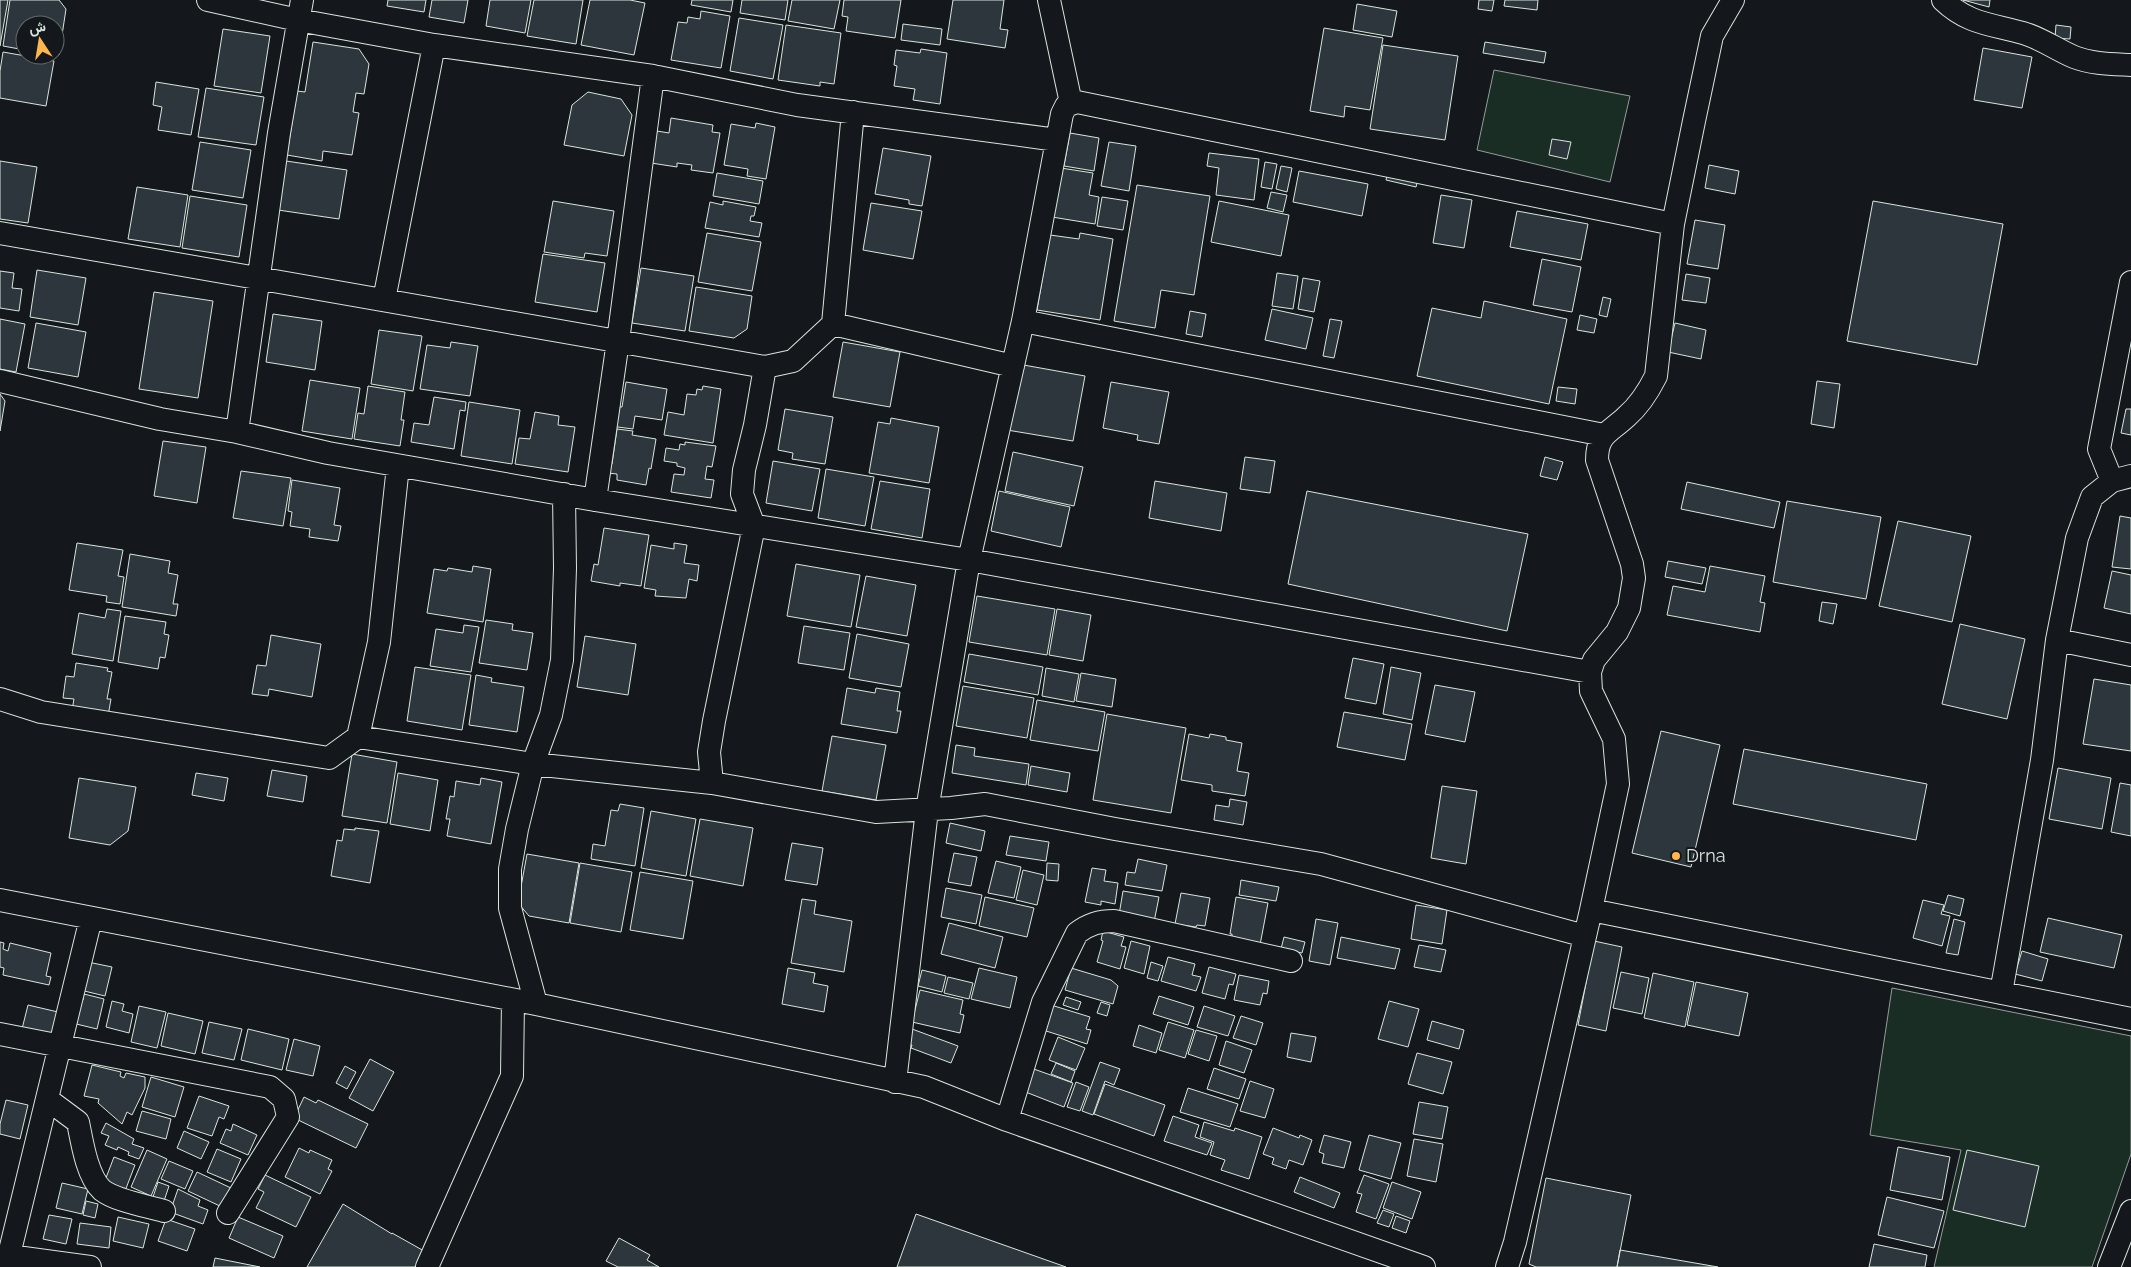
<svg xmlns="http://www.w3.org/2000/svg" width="2131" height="1267" font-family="Raleway,Vazirmatn,sans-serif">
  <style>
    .green { fill: #1a2d24; stroke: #939e99 }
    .building { fill: #2c363c; stroke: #d8e6dc }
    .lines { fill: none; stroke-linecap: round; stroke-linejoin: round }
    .minor-casing { stroke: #d8e6dc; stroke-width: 24 }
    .minor { stroke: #14181c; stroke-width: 22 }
    .poi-dot { fill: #ffb74d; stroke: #14181c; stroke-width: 2 }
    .labels { text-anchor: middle; stroke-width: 4; stroke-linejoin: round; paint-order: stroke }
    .poi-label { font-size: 18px; fill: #d8e6dc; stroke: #14181c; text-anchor: start }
  </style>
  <rect width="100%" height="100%" fill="#14181c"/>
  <path class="green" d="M1494 70 1630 96 1610 182 1477 150Z
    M1892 988 2131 1036V1154L2092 1267H1934L1961 1150 1870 1135Z"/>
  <path class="building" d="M0 0H8L0 46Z
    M10 0H59L66 9 59 55 55 54V25H25V50L3 46Z
    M388 0H426L424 12 387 6Z
    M432 0H468L464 23 429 17Z
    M490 0H531L525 33 486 26Z
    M534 0H583L576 44 527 36Z
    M590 0H630L645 3 634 55 581 45Z
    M692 0H733L731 12 691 5Z
    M742 0H788L785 20 740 13Z
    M792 0H840L834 29 788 21Z
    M844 0H901L895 38 846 31 848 17 842 16Z
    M953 0H1004L1000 29 1008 30 1005 48 947 39Z
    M1479 0H1494L1492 11 1478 9Z
    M1505 0H1538L1537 10 1504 6Z
    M1963 0H1990L1989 7Z
    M1357 4 1397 11 1392 37 1353 30Z
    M701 11 730 16 721 68 671 60 678 22 687 23 688 17 700 19Z
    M739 18 783 25 773 79 730 71Z
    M903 24 942 29 940 45 901 40Z
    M786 25 841 33 834 84 820 82V86L778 80Z
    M2056 25 2071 27 2070 39 2055 38Z
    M1324 28 1383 38 1370 110 1345 106 1344 117 1310 111Z
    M223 29 270 36 261 93 214 86Z
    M313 42 359 49 369 64 364 94 356 93 353 112 359 113 352 155 323 151 322 161 287 155 297 91 305 92Z
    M1485 42 1546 52 1544 63 1483 53Z
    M1383 45 1458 56 1445 140 1370 129Z
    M1983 48 2032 57 2022 108 1974 100Z
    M921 49 947 53 940 104 913 100 915 89 894 86 897 66 894 65 896 50 920 53Z
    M3 52 54 61 46 106 0 98V71Z
    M156 82 199 89 191 135 158 130 162 107 153 105Z
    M206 88 264 97 256 145 198 137Z
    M588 92 621 99 632 115 624 156 564 145 572 105Z
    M671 118 713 125 712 132 720 133 713 173 691 170 692 165 677 163V167L651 163 657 131 669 133Z
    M756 123 775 127 766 179 747 176 748 169 724 165 731 124 755 128Z
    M1070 133 1099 138 1094 171 1064 166Z
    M1552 139 1571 142 1567 159 1549 155Z
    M200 142 251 150 243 198 192 190Z
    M1109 142 1136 146 1129 191 1101 186Z
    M883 148 931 156 922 206 909 204V200L875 194Z
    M1209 153 1259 159 1254 200 1216 195 1219 168 1207 166Z
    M0 161 37 167 28 223 0 219Z
    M286 161 347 170 339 219 278 210Z
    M1265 162 1277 164 1272 189 1261 187Z
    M1709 165 1739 171 1735 194 1705 188Z
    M1281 166 1292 168 1287 192 1276 189Z
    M1061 168 1093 173 1089 195 1099 197 1095 224 1052 217Z
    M1299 171 1368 184 1362 216 1293 202Z
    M1388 172 1418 179 1416 187 1386 180Z
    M717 173 763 181 759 204 713 196Z
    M1137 185 1210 196 1194 295 1161 290 1155 328 1114 321Z
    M137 187 188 195 180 247 128 239Z
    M1271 192 1287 195 1283 212 1267 208Z
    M1441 195 1472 200 1464 248 1433 243Z
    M190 196 247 205 239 257 182 248Z
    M1102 197 1128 201 1123 230 1097 226Z
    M553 201 614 211 607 256 585 253 584 258 544 252Z
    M723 201 756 207 754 216H751L750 221 762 223 759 237 705 228 710 202 723 205Z
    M1219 201 1289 215 1281 256 1211 242Z
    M1873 201 2003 224 1977 365 1847 341Z
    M871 203 922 211 913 259 863 250Z
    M1517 211 1588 224 1581 260 1510 247Z
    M1695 220 1725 225 1718 269 1687 264Z
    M707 233 761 242 752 291 698 282Z
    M1080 233 1113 239 1100 320 1037 310 1050 235 1079 239Z
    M543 254 605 263 597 312 535 302Z
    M1542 259 1581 267 1572 312 1533 305Z
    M641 268 694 276 685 331 632 323Z
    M37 270 86 278 78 325 30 317Z
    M0 271 14 273 12 288 22 289 19 311 0 308Z
    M1277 273 1298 276 1293 309 1272 306Z
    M1686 274 1710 278 1706 303 1682 300Z
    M1303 278 1320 281 1314 312 1298 309Z
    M696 287 752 296 747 329 734 338 689 331Z
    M154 292 213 301 198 398 139 389Z
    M1603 297 1611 299 1607 317 1599 315Z
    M1484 301 1567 319 1549 404 1417 376 1432 308 1481 318Z
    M1272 309 1313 318 1306 349 1265 340Z
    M1190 311 1206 314 1202 337 1186 334Z
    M273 314 322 321 315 370 266 362Z
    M1580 315 1597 319 1594 333 1577 330Z
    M0 319 25 324 16 372 0 369Z
    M1330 319 1342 321 1334 358 1323 356Z
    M36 323 86 332 78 377 28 368Z
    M1675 323 1706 330 1701 359 1668 352Z
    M379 330 422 336 413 391 371 384Z
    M451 342 478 346 470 396 420 389 427 345 450 348Z
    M843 342 900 352 890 407 833 397Z
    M1018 364 1085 376 1073 441 1007 430Z
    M310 380 360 388 352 439 302 431Z
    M1817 381 1840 384 1834 428 1811 424Z
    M626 382 667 389 662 420 635 416 633 429 610 426 619 407H622Z
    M1111 382 1169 392 1159 444 1137 440 1138 435 1103 428Z
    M368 386 405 392 401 420H404L400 446 354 439 358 413 364 414Z
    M703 386 721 389 713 443 664 435 668 412 684 415 687 394 696 395 697 389 702 390Z
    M1558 387 1577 389 1575 404 1556 401Z
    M0 394 5 401 0 431Z
    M434 397 466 402 465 411 460 410 454 449 411 442 414 423 429 425Z
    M469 402 520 410 512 464 461 456Z
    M785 409 833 417 825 464 792 459 793 453 778 450Z
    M2126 409H2131V435L2121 433Z
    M535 412 559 416 558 425 575 427 568 472 515 464 519 438 530 439Z
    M891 418 939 427 929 483 869 473 878 422 890 424Z
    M617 429 633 431 632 435 656 439 651 469 649 468 646 485 617 480V474L607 473 609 464H612Z
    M163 441 206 447 197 503 154 496Z
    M685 442 716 446 712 467 707 466 705 479 714 480 711 498 671 492 674 474 684 475 685 468 677 466V463L664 461 666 448 679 450 680 444 685 445Z
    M1013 452 1083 467 1074 506 1005 491Z
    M1245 457 1275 461 1270 493 1240 489Z
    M1545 457 1563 462 1557 480 1540 476Z
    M773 461 820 469 812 511 766 503Z
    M826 469 874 477 865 526 818 518Z
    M241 471 291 478 283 526 233 518Z
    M292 480 340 488 334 525 341 526 338 541 309 537 310 529 290 526 292 512 288 511Z
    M880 481 930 489 922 538 871 529Z
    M1155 481 1227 493 1221 531 1149 518Z
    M1687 482 1780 502 1774 528 1681 509Z
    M999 491 1070 507 1061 547 991 531Z
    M1307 491 1528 534 1507 631 1288 584Z
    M1787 501 1881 517 1866 599 1773 582Z
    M2120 516 2131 518V569L2112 567Z
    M1898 521 1971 536 1952 622 1879 606Z
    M604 528 649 535 641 586 620 583V586L591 581 594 564 598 565Z
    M77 543 123 550 118 576 124 577 120 604 106 602 107 596 69 590Z
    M674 543 687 545 684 563 699 565 697 581 689 579 686 598 655 596 656 590 644 588 651 545 674 549Z
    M130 554 170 561 168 573 178 575 173 604H178L176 616 122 607Z
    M1668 561 1706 568 1702 584 1665 577Z
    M796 564 860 575 851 627 787 616Z
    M473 566 491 569 483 622 427 613 434 569 447 571 448 568 472 572Z
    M1710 566 1765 576 1760 602 1765 603 1760 632 1667 615 1673 586 1705 592Z
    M2112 571 2131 575V614L2104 608Z
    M866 576 916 585 907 636 856 627Z
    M977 596 1055 609 1047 655 969 642Z
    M1822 602 1837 604 1833 624 1819 621Z
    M107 609 121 611 113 661 72 654 79 613 105 618Z
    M1057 609 1091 615 1083 661 1049 655Z
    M125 616 166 622 164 634 169 635 165 658 160 657 158 669 118 662Z
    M486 620 513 624 512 630 533 633 527 670 479 663Z
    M1960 624 2025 639 2007 719 1942 704Z
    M464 625 479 627 471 672 430 666 436 629 463 633Z
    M804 626 850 633 844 670 798 663Z
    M857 634 909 644 901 687 849 678Z
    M271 635 321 644 312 697 269 689 268 696 252 694 257 665 266 666Z
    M585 636 636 644 628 695 577 687Z
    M969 654 1043 667 1038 695 964 682Z
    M1353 658 1384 664 1376 704 1345 698Z
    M76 663 108 668 107 671 112 672 107 699H111L108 716 72 710 74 699 63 698 66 676 74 677Z
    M415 667 471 675 462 730 407 721Z
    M1391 667 1421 673 1412 720 1383 714Z
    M1046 668 1079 674 1074 702 1042 696Z
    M1081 673 1116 679 1112 707 1076 701Z
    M476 675 492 678 491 682 524 687 517 732 469 725Z
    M2094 679 2131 685V751L2083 744Z
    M1435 685 1475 692 1465 742 1425 734Z
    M963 686 1034 698 1027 738 956 726Z
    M847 688 875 693 876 688 900 692 897 711H901L897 733 841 724Z
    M1037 700 1105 712 1098 751 1030 740Z
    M1344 712 1412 724 1405 760 1337 747Z
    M1107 714 1186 728 1171 813 1093 800Z
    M1661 731 1720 745 1691 867 1632 853Z
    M1189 734 1209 738 1210 734 1226 737V740L1242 743 1237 771 1249 773 1245 796 1212 791V785L1181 780Z
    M832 736 886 745 876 800 822 791Z
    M956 745 975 748 974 756 1029 764 1026 785 952 773Z
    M1744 749 1927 784 1916 840 1733 804Z
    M352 754 397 762 387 823 342 816Z
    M1031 766 1070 773 1067 792 1028 785Z
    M2058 768 2111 778 2102 829 2049 819Z
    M272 770 307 776 303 802 267 796Z
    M196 773 228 778 224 801 192 795Z
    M398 773 438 780 430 831 390 824Z
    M79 778 136 787 128 831 110 845 69 838Z
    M481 778 502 782 491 844 447 836 450 819H446L450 796 454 797 456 781 480 785Z
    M2120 783 2131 785V836L2111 832Z
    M1442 786 1477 791 1466 864 1431 858Z
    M1230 799 1247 802 1243 825 1214 820 1216 805 1229 807Z
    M620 804 644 808 635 866 591 859 593 844 605 846 611 810 618 811Z
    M651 811 696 819 686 876 641 868Z
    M700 819 753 828 743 886 690 876Z
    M950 823 985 831 981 851 946 843Z
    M355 828 379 831 370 883 331 876 337 840 342 841 344 829 355 830Z
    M1010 836 1049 842 1046 861 1006 855Z
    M792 843 823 848 817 885 785 880Z
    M954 853 977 857 971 886 948 882Z
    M527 854 579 863 569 923 529 916 518 903Z
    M1138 859 1167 865 1162 891 1125 885 1127 872 1135 873Z
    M996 861 1021 867 1014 898 988 893Z
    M580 863 632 872 621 932 570 923Z
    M1047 863 1059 864 1058 881 1046 880Z
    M1092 868 1106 870 1104 881 1118 883 1115 904 1101 901V905L1085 902Z
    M1023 870 1044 875 1037 905 1016 900Z
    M640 872 693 881 683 939 630 930Z
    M1241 880 1279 887 1276 901 1239 895Z
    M946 888 982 895 976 924 941 917Z
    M1123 891 1159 897 1154 922 1119 915Z
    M1181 893 1210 898 1205 926 1197 925 1196 927 1175 924Z
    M1948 895 1964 899 1960 916 1943 911Z
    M985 897 1034 908 1027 937 979 926Z
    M1236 897 1268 903 1260 945 1232 940V934H1230Z
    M802 899 816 901 814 914 852 921 844 972 791 963Z
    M1923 900 1944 905 1941 914 1950 916 1942 946 1913 938Z
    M1416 905 1447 910 1442 944 1411 939Z
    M2048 918 2122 935 2114 968 2040 952Z
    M1316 919 1338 923 1330 965 1309 961Z
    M1954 919 1965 922 1958 955 1946 953Z
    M949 923 1003 937 995 968 941 954Z
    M1103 931 1124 937 1121 946 1126 947 1120 969 1097 962 1103 941 1101 940Z
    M1284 937 1305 942 1302 953 1281 949Z
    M1341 937 1400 949 1395 969 1337 958Z
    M1131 941 1150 946 1144 974 1124 968Z
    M1594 941 1622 947 1606 1031 1578 1025Z
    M0 942 4 943 3 949 8 951 10 943 51 953 46 976 51 977 49 985 3 975 4 968 0 967Z
    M1419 945 1446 950 1441 972 1414 967Z
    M2022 951 2048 959 2042 981 2015 974Z
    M1168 957 1195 964 1192 975 1201 977 1196 991 1161 981Z
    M83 961 112 967 105 996 76 989Z
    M1151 962 1163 966 1158 981 1147 978Z
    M1209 967 1236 974 1233 985 1229 984 1225 999 1202 993Z
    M788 968 815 973 813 983 828 986 824 1012 782 1004Z
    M979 968 1017 977 1010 1008 971 999Z
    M1071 968 1111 980 1118 986 1113 1004 1065 990Z
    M922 970 946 976 942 992 918 986Z
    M1621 972 1649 978 1642 1014 1613 1008Z
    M1653 973 1694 982 1685 1027 1644 1018Z
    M1239 975 1269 981 1267 994 1263 993 1260 1005 1234 1000Z
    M948 977 973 983 969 999 944 993Z
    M1696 982 1748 993 1739 1036 1687 1025Z
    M920 990 963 1000 960 1014 964 1015 960 1033 912 1022Z
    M84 994 104 999 97 1029 68 1022 74 998 83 1000Z
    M1159 996 1194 1007 1188 1025 1153 1014Z
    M1066 997 1081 1002 1078 1010 1063 1005Z
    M112 1001 124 1004 122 1011 133 1014 129 1033 106 1027Z
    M1389 1001 1419 1009 1408 1047 1378 1039Z
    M1101 1002 1110 1005 1107 1016 1097 1013Z
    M28 1005 58 1012 51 1040 21 1033Z
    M1051 1005 1090 1017 1086 1029 1091 1030 1087 1044 1043 1030Z
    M139 1006 166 1012 157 1048 131 1042Z
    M1204 1006 1235 1016 1228 1036 1197 1027Z
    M168 1013 203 1021 195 1054 161 1046Z
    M1241 1016 1263 1023 1256 1045 1233 1038Z
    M1432 1021 1464 1030 1459 1049 1427 1040Z
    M209 1022 242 1029 234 1060 202 1053Z
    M1168 1022 1194 1030 1185 1058 1159 1050Z
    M1139 1025 1162 1033 1156 1053 1133 1046Z
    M248 1029 289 1039 282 1070 241 1060Z
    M912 1029 958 1046 951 1063 911 1048 912 1045 907 1043Z
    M1196 1030 1217 1036 1209 1061 1188 1054Z
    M1291 1033 1316 1037 1311 1062 1287 1057Z
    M1058 1037 1085 1048 1076 1070 1049 1060Z
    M294 1039 320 1046 313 1076 286 1070Z
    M1226 1041 1252 1050 1244 1073 1219 1065Z
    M1417 1053 1452 1062 1443 1094 1408 1084Z
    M370 1059 394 1072 373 1111 349 1098Z
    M1100 1062 1120 1069 1114 1085 1105 1081 1093 1115 1082 1111Z
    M1056 1063 1075 1071 1071 1082 1051 1074Z
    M92 1065 121 1072 120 1076 124 1078 126 1073 145 1077V1088L132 1115 127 1112 122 1124 98 1103 99 1099 84 1096Z
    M345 1066 356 1072 347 1089 336 1083Z
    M1031 1068 1073 1083 1064 1107 1023 1091Z
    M1214 1068 1246 1079 1239 1099 1207 1089Z
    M151 1077 184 1087 175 1117 142 1107Z
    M1250 1081 1274 1089 1265 1118 1240 1111Z
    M1076 1082 1089 1087 1080 1111 1067 1107Z
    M1105 1084 1165 1105 1154 1136 1094 1114Z
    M1188 1088 1238 1104 1230 1127 1180 1112Z
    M199 1096 229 1106 224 1119 219 1117 212 1136 187 1128Z
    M304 1097 316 1103 318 1100 368 1124 356 1148 294 1118Z
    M6 1100 28 1105 20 1139 0 1134V1124Z
    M1419 1102 1448 1107 1442 1139 1413 1134Z
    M142 1111 171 1119 166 1139 136 1131Z
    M1173 1116 1199 1125 1195 1137 1212 1143 1207 1155 1164 1141Z
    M1204 1122 1234 1131 1235 1128 1262 1137 1249 1179 1221 1170 1225 1160 1210 1155 1214 1142 1200 1137Z
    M106 1123 134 1139 132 1144 144 1148 139 1159 128 1155 129 1152 118 1147 117 1150 105 1145 109 1136 101 1133Z
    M233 1124 257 1135 248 1155 220 1143 226 1129 231 1131Z
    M1273 1128 1299 1138 1300 1135 1312 1140 1303 1165 1289 1160 1286 1169 1272 1164 1274 1158 1263 1154Z
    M184 1131 209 1142 201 1159 177 1148Z
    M1324 1135 1351 1142 1344 1168 1322 1163 1324 1154 1319 1152Z
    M1369 1135 1401 1143 1391 1179 1359 1170Z
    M1414 1139 1443 1144 1436 1182 1407 1176Z
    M1898 1147 1950 1157 1942 1200 1890 1190Z
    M299 1148 309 1153 310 1150 332 1160 328 1169 332 1171 320 1194 285 1177Z
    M217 1149 241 1159 231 1182 207 1172Z
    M147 1150 167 1159 151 1196 131 1187Z
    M1967 1150 2039 1166 2025 1227 1953 1210Z
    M114 1157 135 1165 125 1191 104 1183Z
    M169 1161 193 1171 185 1189 161 1179Z
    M197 1172 231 1188 222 1207 188 1191Z
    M265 1175 311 1197 296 1227 256 1208 264 1192 258 1189Z
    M1364 1175 1389 1184 1376 1219 1356 1212 1362 1194 1357 1193Z
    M1300 1177 1340 1193 1334 1208 1294 1192Z
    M1546 1178 1631 1195 1617 1267H1536L1529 1264Z
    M158 1182 169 1186 163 1204 152 1200Z
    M1392 1182 1421 1192 1412 1219 1383 1208Z
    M62 1183 88 1189 82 1214 56 1208Z
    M178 1189 200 1200 198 1206 208 1210 203 1224 170 1212Z
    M1887 1197 1944 1211 1934 1248 1878 1235Z
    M86 1201 98 1204 95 1218 83 1215Z
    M343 1204 392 1234V1233L424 1251 415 1267H307Z
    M1383 1210 1394 1214 1389 1227 1377 1223Z
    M916 1214 1066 1267H897Z
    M49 1215 72 1219 66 1244 43 1239Z
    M1396 1216 1410 1221 1406 1233 1392 1228Z
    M118 1217 149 1224 143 1248 113 1241Z
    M238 1217 283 1236 274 1258 229 1238Z
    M166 1219 195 1229 187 1251 158 1241Z
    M80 1223 111 1227 109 1248 77 1244Z
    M619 1238 650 1255 647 1260 659 1267H618L606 1261Z
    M1874 1244 1927 1255 1925 1267H1869Z
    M1620 1250 1718 1267H1617Z
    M215 1258 260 1267H213Z"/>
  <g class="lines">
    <defs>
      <path id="minor" d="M208 0 298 20 434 45 653 76 797 105 1057 140
        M1049 0 1071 103
        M1943 0C1968 24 1991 24 2023 33 2041 38 2057 50 2074 57 2092 64 2113 64 2131 65
        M0 233 765 367 793 361 833 324 1013 366
        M384 300 434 45
        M1023 321 1604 435
        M833 324 853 112
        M0 381 160 419 237 432 328 453 595 500 969 560 1590 672
        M237 432 279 133 302 0
        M2112 481 2099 449 2131 282
        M595 500 618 341 653 76
        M2057 640 2131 655
        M0 699 41 712 329 758 358 737 533 764 712 783 876 812 951 808 985 804 1115 829 1321 864 1585 936
        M358 737 379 642 398 466
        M712 783 709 752 714 721 754 526 742 494 744 470 755 425 765 367
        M0 900 536 1004 924 1087 1007 1120 1424 1267
        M1591 910 2131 1019
        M2001 993 2042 760 2057 640 2077 538 2092 497 2112 481 2131 476
        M536 1004 510 908V869L517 829 533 764 551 715 562 660 565 568 564 494
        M0 1034 270 1087 284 1099 288 1117 228 1213
        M895 1082 927 810 969 560 1023 321 1062 114 1066 106 1077 102 1673 224
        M47 1099 78 1122C82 1142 87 1176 102 1190 116 1201 147 1206 164 1211
        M1007 1120 1043 1002 1077 933C1089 924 1099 921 1114 921L1291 961
        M9 1256 90 1267
        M6 1267 91 918
        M427 1267 512 1076 513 1000
        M1507 1267 1515 1242 1591 910 1618 784 1614 739 1591 691 1590 672 1594 660 1617 632 1629 608 1634 578 1632 564 1597 460C1597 434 1609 433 1626 417 1639 406 1648 392 1656 376L1673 224 1694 121 1712 36 1733 0
        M2109 1267 2131 1211"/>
    </defs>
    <use href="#minor" class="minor-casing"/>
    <use href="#minor" class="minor"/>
  </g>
  <circle class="poi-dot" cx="1676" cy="856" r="5"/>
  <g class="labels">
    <g class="poi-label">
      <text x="1686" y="862">Drna</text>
    </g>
  </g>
  <g transform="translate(40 40) rotate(348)"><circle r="24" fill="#14181c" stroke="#626a69"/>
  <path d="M0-4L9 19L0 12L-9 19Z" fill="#ffb74d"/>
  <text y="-8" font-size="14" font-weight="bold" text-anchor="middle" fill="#d8e6dc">ش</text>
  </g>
</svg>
